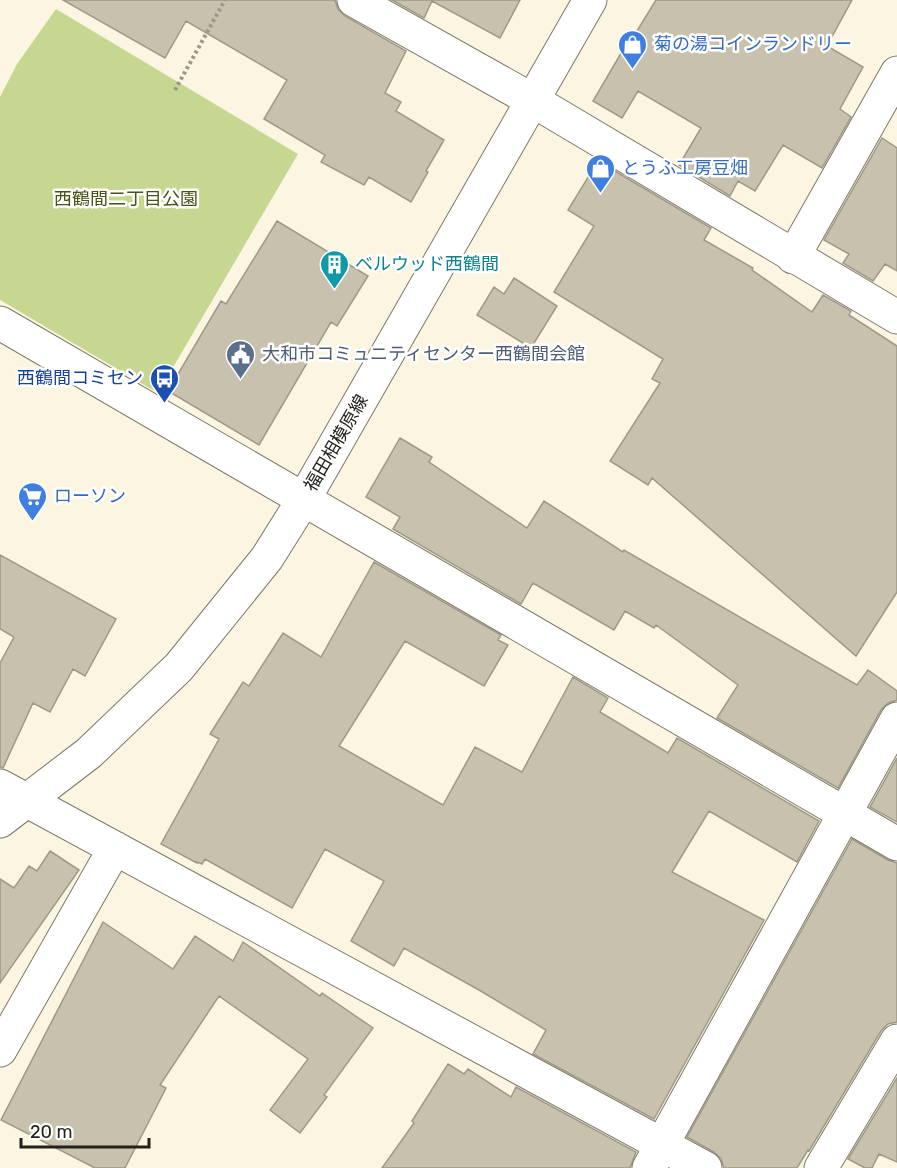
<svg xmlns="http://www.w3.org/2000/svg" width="897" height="1168" font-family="Rubik,'Noto Sans JP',sans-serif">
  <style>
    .green { fill: #c6d791 }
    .building { fill: #c7c1ae; stroke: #9f9987; stroke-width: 1.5 }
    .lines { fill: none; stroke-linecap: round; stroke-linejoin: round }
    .minor-casing { stroke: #7e7867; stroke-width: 35 }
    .path { stroke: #9b9788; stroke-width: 4; stroke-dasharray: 3 3; stroke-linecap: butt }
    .minor { stroke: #fff; stroke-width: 33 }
    .labels { text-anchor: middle; stroke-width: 5; stroke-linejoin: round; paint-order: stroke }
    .shop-label { font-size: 18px; fill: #366cbe; stroke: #fff; text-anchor: start }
    .park-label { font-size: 18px; fill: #485413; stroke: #fff }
    .culture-label { font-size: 18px; fill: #0d838f; stroke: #fff; text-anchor: start }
    .service-label { font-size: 18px; fill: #4e5e75; stroke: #fff; text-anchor: start }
    .transit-label { font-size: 18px; fill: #164399; stroke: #fff; text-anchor: end }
    .street-label { font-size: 18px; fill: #24211a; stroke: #fff }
  </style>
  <rect width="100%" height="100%" fill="#fbf5e1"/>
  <path class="green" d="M56 9 298 154 158 393 0 300V97L17 64Z"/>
  <path class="building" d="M63 0H335L338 9 345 16 406 51 385 93 401 102 396 111 444 140 426 171 428 172 411 202 369 177 364 185 321 162 325 155 264 119 287 80 186 21 165 58Z
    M392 0H520L500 38 432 1 424 18Z
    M656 0H852L827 46 863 67 840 109 851 117 822 168 783 145 755 191 738 181 730 196 679 165 701 128 638 91 622 118 593 101 627 43 629 44Z
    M882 138 897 148V271L885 264 873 281 843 263 849 254 824 240Z
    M598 161 711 228 704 240 753 268 752 270 812 312 823 295 851 311 849 315 897 346V592L856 656 652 478 648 485 610 461 660 383 652 379 663 359 554 292 594 226 568 210Z
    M277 221 368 276 337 326 331 322 259 445 168 391 221 301 226 304Z
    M514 278 557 306 531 348 477 315 494 287 504 294Z
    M400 438 432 457 429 462 527 528 544 501 623 552 624 550 857 685 868 670 897 691V700L888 703 881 710 838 788 717 718 738 685 656 625 654 628 625 611 614 630 533 583 521 604 393 529 400 517 366 497Z
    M0 555 116 619 85 676 73 669 50 712 33 703 3 768 0 767V663L14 637 0 629Z
    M374 562 501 635 498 640 508 645 484 686 405 641 339 746 443 805 475 747 522 772 573 677 608 698 600 712 668 753 677 738 819 821 797 862 709 811 672 872 764 920 654 1119 533 1054 546 1030 479 990 404 948 394 966 351 941 384 881 325 849 292 908 205 859 202 864 197 862V863L161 844 219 739 210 734 243 682 249 686 283 633 321 657Z
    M897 758V822L870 807Z
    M852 839 888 860 897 863V1022L888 1024 881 1031 809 1151 808 1150 797 1168H724L721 1159 714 1152 687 1137Z
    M50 851 79 870 0 983V879L14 888 29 866 37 871Z
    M103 922 173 969 195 936 233 961 243 942 320 996 322 993 373 1028 324 1095 327 1097 300 1133 270 1110 308 1059 219 996 160 1085 166 1088 125 1168H95L1 1120Z
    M448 1064 464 1074 468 1069 511 1097 516 1087 636 1152 630 1168H382L414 1123 412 1121Z
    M897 1078V1162L879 1154 872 1168H865L848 1159Z"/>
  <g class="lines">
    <defs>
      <path id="minor" d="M354 0 532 100 897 317
        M793 257 897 73
        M0 323 897 844
        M0 786 705 1168
        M0 821 89 753 179 667 267 558 304 499 590 0
        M0 1050 115 848
        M649 1168 897 719
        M821 1168 897 1041"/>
    </defs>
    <use href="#minor" class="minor-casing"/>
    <path class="path" d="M175 90 225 0"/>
    <use href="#minor" class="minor"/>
  </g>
  <defs>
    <symbol id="shop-pin" viewBox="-11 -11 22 30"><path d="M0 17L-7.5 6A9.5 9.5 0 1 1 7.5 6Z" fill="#3f7fe0" stroke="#fff"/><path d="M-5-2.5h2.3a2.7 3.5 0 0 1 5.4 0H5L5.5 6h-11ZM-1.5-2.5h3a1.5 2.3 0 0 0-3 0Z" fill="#fff"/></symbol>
    <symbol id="building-pin" viewBox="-11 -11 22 30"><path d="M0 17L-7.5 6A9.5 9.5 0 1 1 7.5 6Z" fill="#0f9aa8" stroke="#fff"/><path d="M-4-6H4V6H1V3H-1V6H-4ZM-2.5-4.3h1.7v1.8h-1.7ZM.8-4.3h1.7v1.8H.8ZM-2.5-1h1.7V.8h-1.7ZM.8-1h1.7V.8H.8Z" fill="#fff"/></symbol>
    <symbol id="civic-pin" viewBox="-11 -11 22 30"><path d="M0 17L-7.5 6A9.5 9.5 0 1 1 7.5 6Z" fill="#5c6f8a" stroke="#fff"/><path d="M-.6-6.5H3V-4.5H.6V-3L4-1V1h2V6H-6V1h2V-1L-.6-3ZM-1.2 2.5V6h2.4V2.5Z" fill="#fff"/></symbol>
    <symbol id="bus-pin" viewBox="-11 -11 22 30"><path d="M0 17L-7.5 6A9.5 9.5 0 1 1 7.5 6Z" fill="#1a4fb4" stroke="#fff"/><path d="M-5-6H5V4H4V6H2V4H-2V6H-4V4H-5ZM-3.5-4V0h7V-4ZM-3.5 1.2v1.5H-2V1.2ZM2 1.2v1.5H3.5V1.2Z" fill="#fff"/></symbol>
    <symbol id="supermarket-pin" viewBox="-11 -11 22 30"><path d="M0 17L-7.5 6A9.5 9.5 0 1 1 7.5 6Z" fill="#3f7fe0" stroke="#fff"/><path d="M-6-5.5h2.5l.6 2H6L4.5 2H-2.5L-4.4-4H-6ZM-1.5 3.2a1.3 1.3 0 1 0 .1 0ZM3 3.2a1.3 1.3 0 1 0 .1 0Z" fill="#fff"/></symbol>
  </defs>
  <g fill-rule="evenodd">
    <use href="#shop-pin" x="616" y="28" width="33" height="45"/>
    <use href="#shop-pin" x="584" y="152" width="33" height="45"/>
    <use href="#building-pin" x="318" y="248" width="33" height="45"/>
    <use href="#civic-pin" x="224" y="338" width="33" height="45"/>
    <use href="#bus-pin" x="148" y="362" width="33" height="45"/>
    <use href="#supermarket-pin" x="16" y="480" width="33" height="45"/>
  </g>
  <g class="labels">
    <g class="shop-label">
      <text x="654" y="50">菊の湯コインランドリー</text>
      <text x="622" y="174">とうふ工房豆畑</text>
      <text x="54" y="502">ローソン</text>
    </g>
    <g class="park-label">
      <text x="126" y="205">西鶴間二丁目公園</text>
    </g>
    <g class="culture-label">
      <text x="355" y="270">ベルウッド西鶴間</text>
    </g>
    <g class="service-label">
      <text x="262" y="360">大和市コミュニティセンター西鶴間会館</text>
    </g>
    <g class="transit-label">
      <text x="143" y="384">西鶴間コミセン</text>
    </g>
    <g class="street-label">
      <text transform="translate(336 443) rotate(-60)" y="6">福田相模原線</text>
    </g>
  </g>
  <path d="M21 1138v9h128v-9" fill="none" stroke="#24211a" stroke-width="3"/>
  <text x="30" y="1138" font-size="18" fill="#24211a" stroke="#ffffff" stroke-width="4.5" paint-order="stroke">20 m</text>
</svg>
